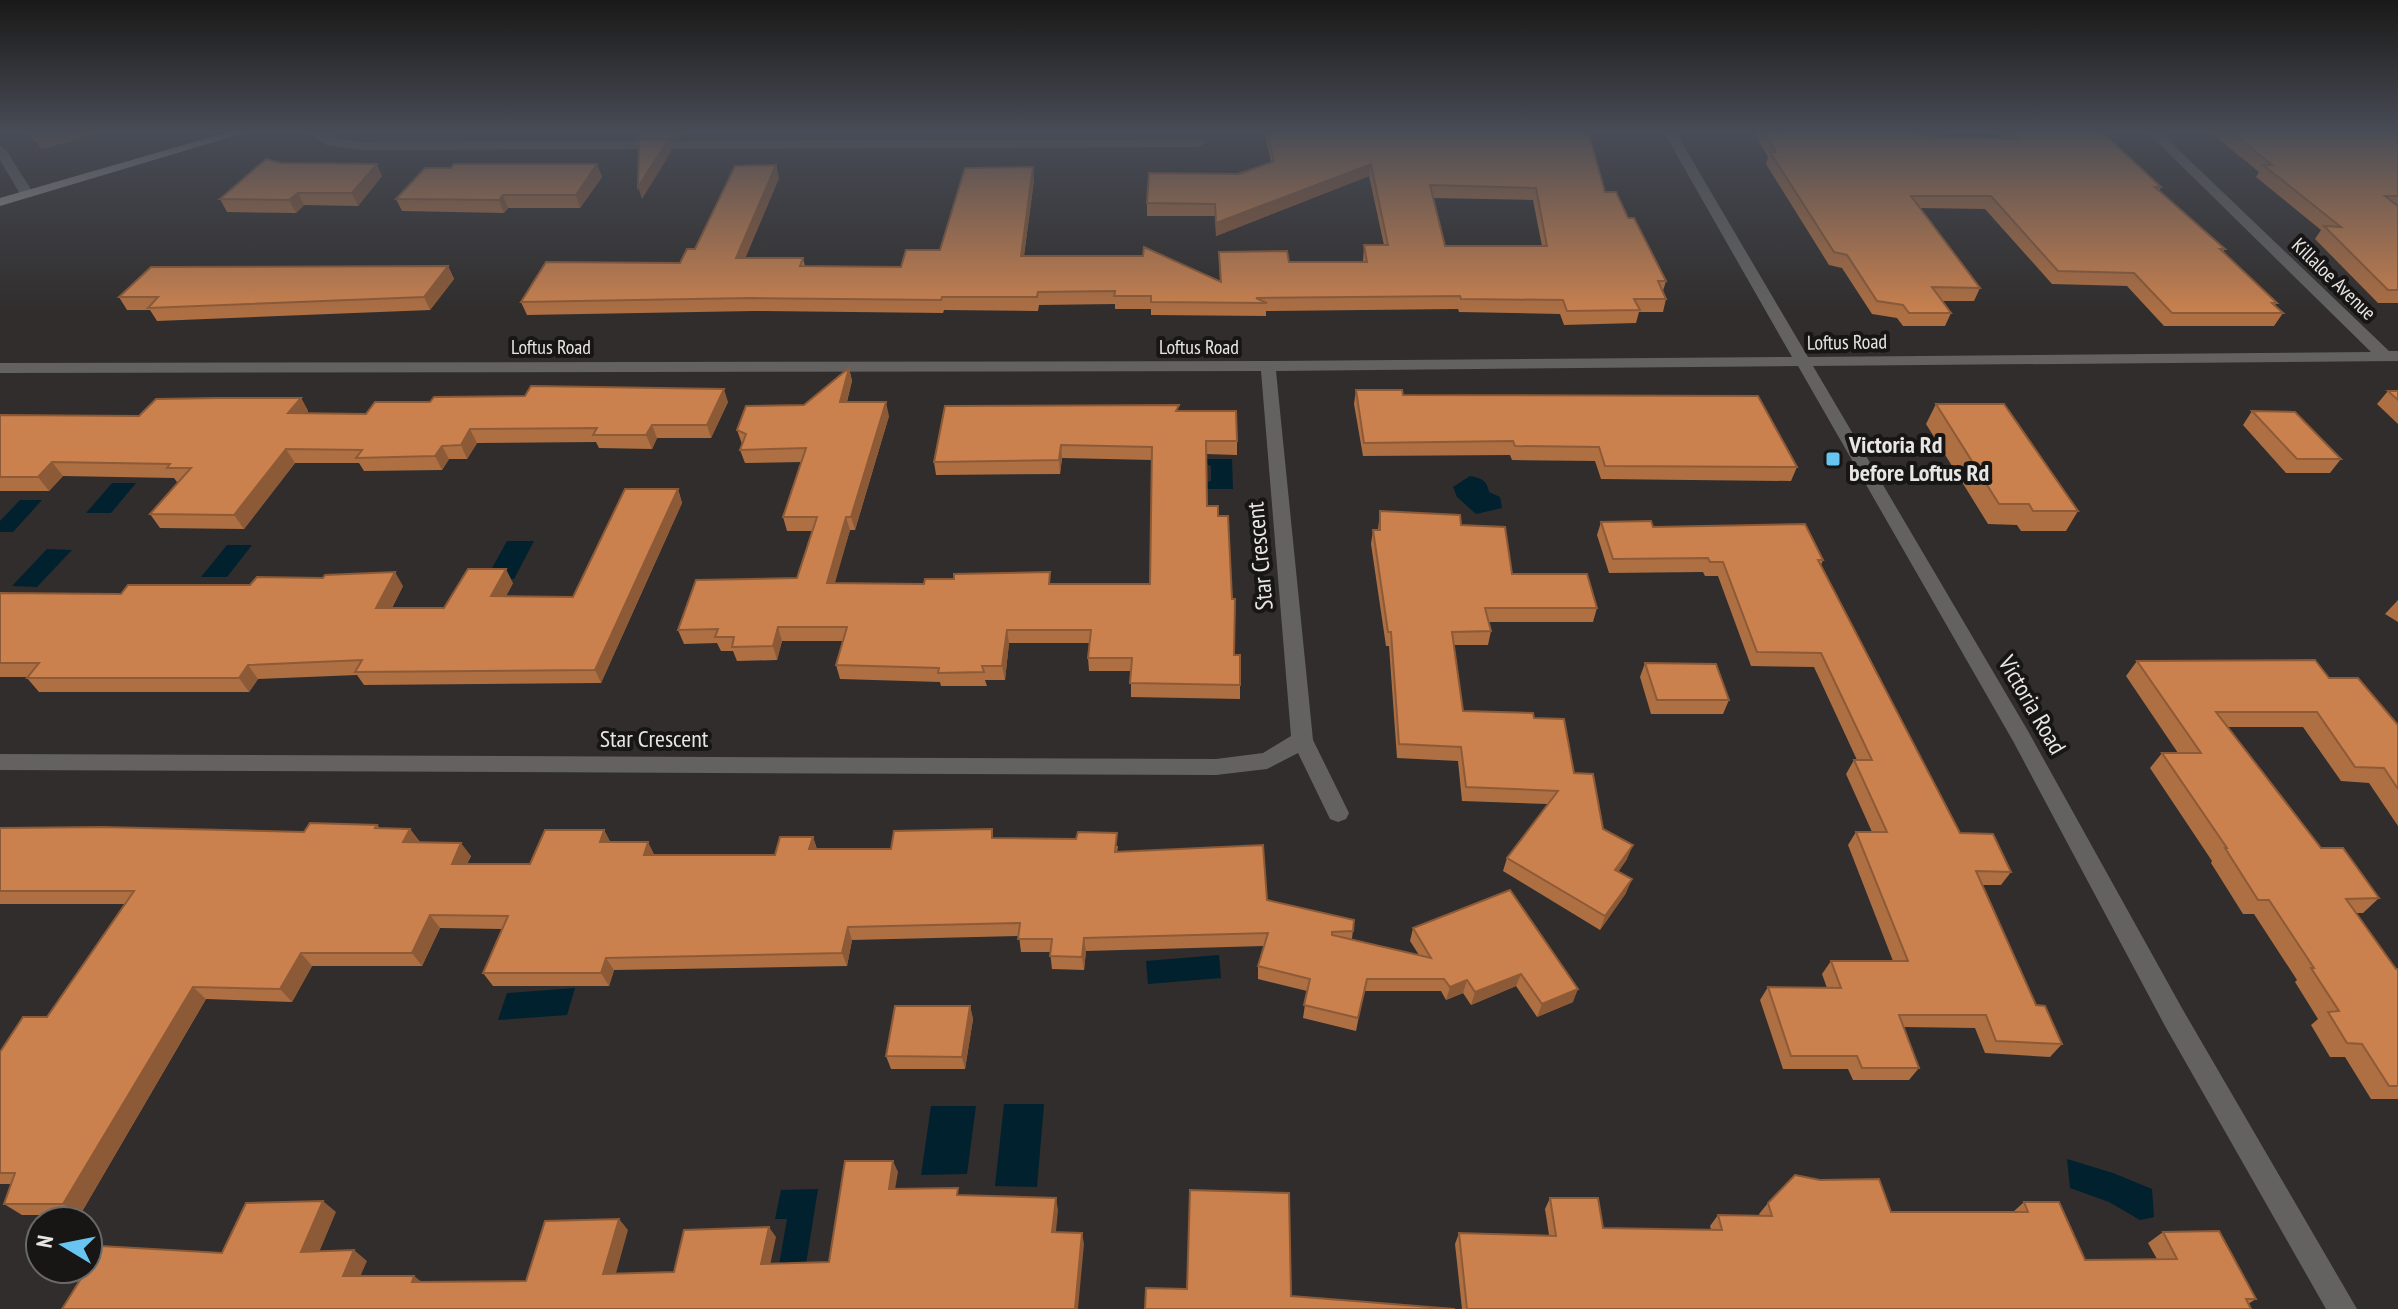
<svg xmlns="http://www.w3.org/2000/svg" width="2398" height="1309" font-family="'PT Sans Narrow',sans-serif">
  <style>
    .water { fill: #02212e }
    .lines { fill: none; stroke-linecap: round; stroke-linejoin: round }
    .minor { fill: #636261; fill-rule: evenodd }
    .major { fill: #979593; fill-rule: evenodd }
    .wall { fill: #ae6f43; fill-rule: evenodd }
    .shaded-wall { fill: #8d5a37 }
    .building { fill: #ca814e; stroke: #8d5a37; stroke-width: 2; fill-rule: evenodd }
    .poi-dot { fill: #68c4f0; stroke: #171615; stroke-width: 3 }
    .labels { text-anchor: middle; stroke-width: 8; stroke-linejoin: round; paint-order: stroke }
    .far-street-label { font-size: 20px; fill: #e7e6e5; stroke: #171615 }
    .poi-label { font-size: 24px; font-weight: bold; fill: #e7e6e5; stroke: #171615; text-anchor: start }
    .street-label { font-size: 24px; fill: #e7e6e5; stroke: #171615 }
  </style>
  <rect width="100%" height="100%" fill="#302d2c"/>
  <path class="water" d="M1203 459H1232L1233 489H1205V483L1211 481V466L1203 463Z
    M1470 476C1481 478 1487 480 1489 492L1500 497 1502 508 1476 514 1457 497 1453 487Z
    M112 483H136L111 513H86Z
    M20 500H42L13 532H0V521Z
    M507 541H534L514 579H486Z
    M227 545H252L227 577H201Z
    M47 549 72 550 37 587 12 586Z
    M1219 955 1221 978 1148 984 1146 961Z
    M575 988 567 1015 498 1020 507 993Z
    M1004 1104H1044L1037 1187 995 1186Z
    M931 1106H976L967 1174 921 1175Z
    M2067 1159 2113 1173 2152 1189 2154 1217 2140 1220 2109 1202 2070 1188Z
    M818 1189 806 1264 779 1265 787 1219H775L781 1190Z"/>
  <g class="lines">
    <path class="minor" d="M306 131C324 131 340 140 359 142L1199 139 1205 143 1199 147 359 150 326 145Z
      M1663 131H1675L1808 357 2371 352 2146 131H2159L2389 351H2398V361L1813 366 2028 731 2183 1010 2357 1309H2326L2165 1026 2013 741 1798 366 1276 371 1313 740 1349 813 1346 819 1338 822 1330 819 1298 753 1267 769 1216 775 0 770V754L1216 759 1263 753 1291 736 1261 371 0 373V363L1268 361 1792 357Z
      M0 146 6 150 34 194 32 197 20 194 0 160Z"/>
    <path class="major" d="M232 131H251L0 206V198Z"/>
  </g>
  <path class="wall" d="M26 131H99L100 133 42 149Z
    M641 131H684L680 138H643Z
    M1264 131H1588L1605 192 1628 218 1666 281 1663 291 1666 299 1663 312H1639L1636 323 1564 325 1560 314 1459 312 1458 309 1266 311V316L1151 315V309H1115V304L1039 305 1038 311 944 310 943 313 754 311 527 315 521 302 680 263 776 165 779 178 745 258H803L805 266 901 267 940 250 1034 180 1024 256 1220 282 1219 252 1289 262H1363L1364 245H1384L1369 176 1216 236 1215 216H1147V203L1271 162ZM1433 198 1533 200 1542 246H1445Z
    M1753 131H1916L1921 136 2000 138 1993 131H2101L2161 187 2159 191 2225 249 2223 252 2277 303 2275 305 2283 313 2274 326H2164L2127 286 2052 284 1985 209 1920 208 1980 288 1974 301H1942L1951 313 1945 326H1903L1897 318 1872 314 1842 268 1829 265 1766 164 1768 157Z
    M2209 131H2398V303H2378L2315 239 2321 230 2256 177 2259 172Z
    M281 163 382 176 358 206 304 205 296 213 227 212 220 199Z
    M597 164 602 177 580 208H508L504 213 402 211 396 199Z
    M448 266 454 279 430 310 157 321 150 310H127L119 297Z
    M849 368 852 381 847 402 889 416 855 530H850L834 583 1150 584 1152 460 1062 458 1060 474 936 475 934 462 1179 411 1237 441V455L1206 454 1207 506 1234 655H1240V699L1131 697V671H1089L1088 658 1090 643H1009L1005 680H985L987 686H941L940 682 840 679 836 665 843 641H782L777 660 737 661 733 651H721L717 643 684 644 678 630 797 578 813 531H787L783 517 801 462 745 463 740 450 742 444 737 430 804 405Z
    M1356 390 1403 395 1797 467 1791 481 1601 479 1595 461 1512 460 1510 455 1363 456 1354 404Z
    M2388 391H2398V424L2377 404Z
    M301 398 308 411 307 413 366 414 728 402 711 438H657L652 449 599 448 596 442 477 443 467 459H449L442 470 364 471 359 463H295L244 529 160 528 150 514 179 482H177L174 478 63 476 49 491H0V415L139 416Z
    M1936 404 2078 511 2066 531H2021L2017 525 1988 524 1926 424Z
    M2252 411 2341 459 2330 473H2286L2243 425Z
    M678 489 682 503 601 683 364 685 357 675 258 679 249 692H39L27 678 28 677H0V593L121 594 403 586 392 608H444L513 583 506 596 573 597Z
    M1380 511 1461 525 1512 574 1597 608 1593 622H1489L1491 631 1488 645H1454L1463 711 1534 718 1574 773 1603 829 1627 859 1618 872 1626 893 1600 930 1503 871 1507 858 1548 804 1462 801 1458 761 1397 758 1389 646H1386L1371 544 1373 530H1378Z
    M1601 522 1653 527 1823 560 1821 565 1960 833 2011 872 2001 885H1982L2036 1005 2062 1044 2050 1057 1985 1053 1975 1028 1904 1027 1919 1068 1909 1080H1853L1848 1069H1783L1760 1000 1768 987 1827 988 1822 974 1831 961H1893L1848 845 1856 832H1872L1846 774 1854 760H1857L1814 667 1751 666 1718 576H1705L1703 572 1609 573 1597 535Z
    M2398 600V622L2385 614Z
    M2137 661 2329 678 2398 725V826L2369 783 2341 781 2303 727H2228L2321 848 2379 898 2363 913H2356L2396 969H2398V1099H2371L2345 1057H2330L2311 1025 2318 1019 2295 982 2297 980 2254 914H2243L2211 863 2212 861 2150 768 2162 753H2178L2126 676Z
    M1645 663 1729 700 1723 714H1651L1640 677Z
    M377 825 380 828 410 829 420 842 471 856 467 864H530L604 830 610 842 655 855H775L813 837 817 849H891L994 838 1118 846 1117 852 1267 900 1354 920 1352 939 1419 955 1410 941 1413 928 1510 890 1573 1002 1537 1017 1516 986 1471 1005 1463 993 1446 1000 1441 991H1364L1356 1031 1303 1018 1307 991 1258 979V966L1264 946 1086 951 1084 970 1052 969 1050 952H1021L1019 936 852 940 847 966 614 970 609 986H493L483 973 502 929 440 928 422 966H312L292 1002 206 999 80 1215H22L4 1204 11 1184H0V1052L47 1017 125 904H0V828L304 832Z
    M970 1006 973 1019 965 1069H891L886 1056Z
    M1550 1198 1603 1228 1711 1230 1710 1226 1718 1215 1760 1216 1759 1214 1768 1203 1891 1212H2013L2024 1202 2085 1260 2157 1259 2148 1243 2163 1232 2256 1299 2248 1304 2251 1309H1462L1455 1244 1459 1233 1549 1235 1545 1209Z"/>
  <path class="shaded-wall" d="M56 131H99L100 133 42 149 34 137Z
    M678 131H684L680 138Z
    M668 140 671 152 642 199 638 187Z
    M377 164 382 176 358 206 352 193Z
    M597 164 602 177 580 208 576 195Z
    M1371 164 1369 176 1216 236V223Z
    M776 165 779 178 740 271 736 258Z
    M1033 167 1034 180 1022 269 1021 256Z
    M298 193 304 205 296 213 289 200Z
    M503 195 508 208 504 213 499 200Z
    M448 266 454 279 430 310 424 297Z
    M849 368 852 381 843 416 840 402Z
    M724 389 728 402 711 438 707 425Z
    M301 398 308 411 296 427 288 413Z
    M886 402 889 416 855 530 851 517Z
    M652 425 657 438 652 449 646 435Z
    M470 429 477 443 467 459 461 445Z
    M1061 445 1062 458 1060 474 1059 460Z
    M442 446 449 459 442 470 435 456Z
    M286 449 295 463 244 529 234 515Z
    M52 462 63 476 49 491 38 477Z
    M678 489 682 503 601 683 595 670Z
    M846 517 850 530 831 597 827 583Z
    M506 569 513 583 499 610 491 596Z
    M395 572 403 586 385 621 376 608Z
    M778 627 782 641 777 660 773 646Z
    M1007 630 1009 643 1005 680 1002 666Z
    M248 665 258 679 249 692 239 678Z
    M410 829 420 843 403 842Z
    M604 830 611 843 600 842Z
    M813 837 817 850 809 849Z
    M648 842 655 856 644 855Z
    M461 843 471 856 461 877 452 864Z
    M1633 845 1627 859 1610 883 1615 870Z
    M1632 879 1626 893 1600 930 1605 916Z
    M430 915 440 928 422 966 412 953Z
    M848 927 852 940 847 966 842 953Z
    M1084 938 1086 951 1084 970 1082 957Z
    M301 953 312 966 292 1002 280 989Z
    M606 958 614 970 609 986 601 973Z
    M1521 974 1516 986 1471 1005 1475 992Z
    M1467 980 1463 993 1446 1000 1450 987Z
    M193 987 206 999 80 1215 63 1204Z
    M1578 989 1573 1002 1537 1017 1542 1004Z
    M970 1006 973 1019 965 1069 962 1057Z
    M893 1161 898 1172 893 1201 889 1189Z
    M1056 1198 1058 1210 1055 1242 1052 1232Z
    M323 1201 336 1212 315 1262 301 1252Z
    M619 1219 628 1230 613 1284 603 1274Z
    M769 1227 776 1237 768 1275 761 1264Z
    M1082 1233 1084 1244 1078 1309H1075Z
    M354 1250 367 1261 356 1286 343 1276Z
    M414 1276 427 1286 412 1282Z"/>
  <path class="building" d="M29 131H56L34 137Z
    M1267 131H1588L1605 192H1616L1628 218H1634L1666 281H1658L1666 299H1634L1640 310 1567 311 1563 300 1461 299 1460 296 1256 298 1267 303 1151 302V296H1114L1115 291 1038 292 1037 297H942L941 300 750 298 521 302 546 262 680 263 687 249H695L735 166 776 165 736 258H803L800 266 901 267 906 250H940L965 168 1033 167 1021 256H1143L1144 247 1221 282 1219 252 1287 251 1289 262H1367L1364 245H1388L1371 164 1216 223 1215 204 1147 203 1149 173 1240 174 1274 161ZM1430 185 1536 188 1547 246H1445Z
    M1764 131H1916L1921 136 2018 139 2010 131H2101L2161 187H2155L2225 249H2220L2277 303H2272L2283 313H2172L2134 273 2058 271 1991 196H1911L1980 288 1932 287 1951 313H1909L1903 305 1877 301 1847 255 1834 252 1770 152H1776Z
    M2230 131H2398V196H2385L2398 206V290H2388L2324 226 2341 227 2263 165H2272Z
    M639 140H668L638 187Z
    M266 159 281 163 377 164 352 193H298L289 200 220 199Z
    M454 164H597L576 195H503L499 200 396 199 425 168H451Z
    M448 266 424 297 148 308 158 297H119L151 267Z
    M849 368 840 402H886L851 517H846L827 583 924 584 925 579H954V574L1050 572 1049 584H1150L1152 447 1061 445 1059 460 934 462 945 406 1179 405 1176 411H1236L1237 441H1206L1207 506H1218V516H1228L1232 599H1235L1234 655H1240V685L1130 683 1132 658H1088L1091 630H1007L1002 666H982L984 672 938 673 939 668 836 665 847 627H778L773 646 732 647 734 637H715L718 629 678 630 696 580 797 578 817 517H783L806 448 740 450 746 434 737 430 746 406 804 405Z
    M531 386 724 389 707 425H652L646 435H593L597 428 470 429 461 445 442 446 435 456 356 458 362 450 286 449 234 515 150 514 191 468H167L170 464 52 462 38 477H0V415L139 416 156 399 218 398H301L288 413 366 414 375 402H430L434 397 525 396Z
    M1356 390H1402L1403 395 1758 396 1797 467 1605 466 1599 447 1515 446 1513 441 1364 443Z
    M2388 391H2398V400Z
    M1936 404H2004L2078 511H2033L2029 504H1999Z
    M2252 411 2295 412 2341 459H2297Z
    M625 489H678L595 670 355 672 362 660 248 665 239 678H27L39 663H0V593L121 594 128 585H250L257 577 323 578 325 575 395 572 376 608H444L468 569H506L491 596 573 597Z
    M1380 511 1460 515 1461 525 1505 527 1512 574H1587L1597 608H1485L1491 631 1452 632 1463 711 1533 713 1534 718 1564 719 1574 773 1593 774 1603 829 1633 845 1615 870 1632 879 1605 916 1507 858 1558 791 1466 787 1461 747 1399 744 1391 632H1388L1373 530H1380Z
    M1651 521 1653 527 1805 524 1823 560H1818L1960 833 1993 834 2011 872 1976 871 2036 1005 2045 1006 2062 1044 1996 1041 1986 1015H1899L1919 1068H1862L1857 1056H1791L1768 987 1841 988 1831 961H1908L1856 832H1887L1854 760H1872L1821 653 1757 652 1723 562H1710L1708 558 1613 559 1601 522Z
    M2315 660 2329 678H2358L2398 725V789L2384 768 2355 767 2317 712H2216L2321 848H2343L2379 898 2346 899 2396 969H2398V1086H2389L2362 1044 2347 1043 2328 1012 2339 1011 2311 968H2314L2269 900H2258L2225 848H2227L2162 753H2201L2137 661Z
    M1645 663 1716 664 1729 700H1657Z
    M310 823 377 825 375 828 410 829 403 842 461 843 452 864H530L545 830H604L600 842H648L644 855H775L780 837H813L809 849H891L894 831 992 829V838L1076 839 1078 832 1117 833 1115 852 1263 845 1267 900 1354 920 1353 931 1332 932V935L1431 958 1413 928 1510 890 1578 989 1542 1004 1521 974 1475 992 1467 980 1450 987 1444 979H1367L1358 1018 1304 1005 1310 979 1258 966 1268 933 1084 938 1082 957 1050 956 1052 939H1018L1020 923 848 927 842 953 606 958 601 973H483L508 916 430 915 412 953H301L280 989 193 987 63 1204H4L15 1173H0V1052L23 1017H47L134 891H0V828L103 827 304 832Z
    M895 1006H970L962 1057 886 1056Z
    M845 1161H893L889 1189 958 1188 957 1195 1056 1198 1052 1232 1082 1233 1075 1309H62L87 1269H88L101 1246 222 1253 246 1203 323 1201 301 1252 354 1250 343 1276H414L412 1282 526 1281 545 1221 619 1219 603 1274 674 1272 684 1230 769 1227 761 1264 829 1262Z
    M1795 1175 1820 1180 1879 1179 1891 1212H2028L2024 1202H2059L2085 1260 2177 1259 2163 1232 2219 1231 2256 1299H2246L2251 1309H1467L1459 1233 1556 1236 1550 1198H1598L1603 1228 1722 1230 1718 1215 1772 1216 1768 1203Z
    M1190 1190 1289 1193 1291 1296 1455 1309H1145L1146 1288 1187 1289Z"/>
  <linearGradient id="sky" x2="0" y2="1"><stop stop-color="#1a1918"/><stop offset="0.42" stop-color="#484c56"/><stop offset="1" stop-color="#484c56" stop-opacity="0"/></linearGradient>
  <rect width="2398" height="314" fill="url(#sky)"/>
  <rect class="poi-dot" x="1825" y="451" width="16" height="16" rx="4"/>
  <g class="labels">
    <g class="far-street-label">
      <text transform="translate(2334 279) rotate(44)" y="7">Killaloe Avenue</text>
      <text transform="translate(1847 342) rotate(-1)" y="7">Loftus Road</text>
      <text x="551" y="354">Loftus Road</text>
      <text x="1199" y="354">Loftus Road</text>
    </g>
    <g class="poi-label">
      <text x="1849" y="453">Victoria Rd<tspan x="1849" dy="28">before Loftus Rd</tspan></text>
    </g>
    <g class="street-label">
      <text transform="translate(1260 556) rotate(-95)" y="8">Star Crescent</text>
      <text transform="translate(2032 705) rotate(60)" y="8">Victoria Road</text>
      <text x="654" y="747">Star Crescent</text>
    </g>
  </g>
  <g transform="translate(64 1245) rotate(280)"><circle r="38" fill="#171615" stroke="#6a6968" stroke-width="2"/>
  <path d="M0-6L14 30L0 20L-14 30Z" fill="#68c4f0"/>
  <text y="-12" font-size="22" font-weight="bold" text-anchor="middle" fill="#e7e6e5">N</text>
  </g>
</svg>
